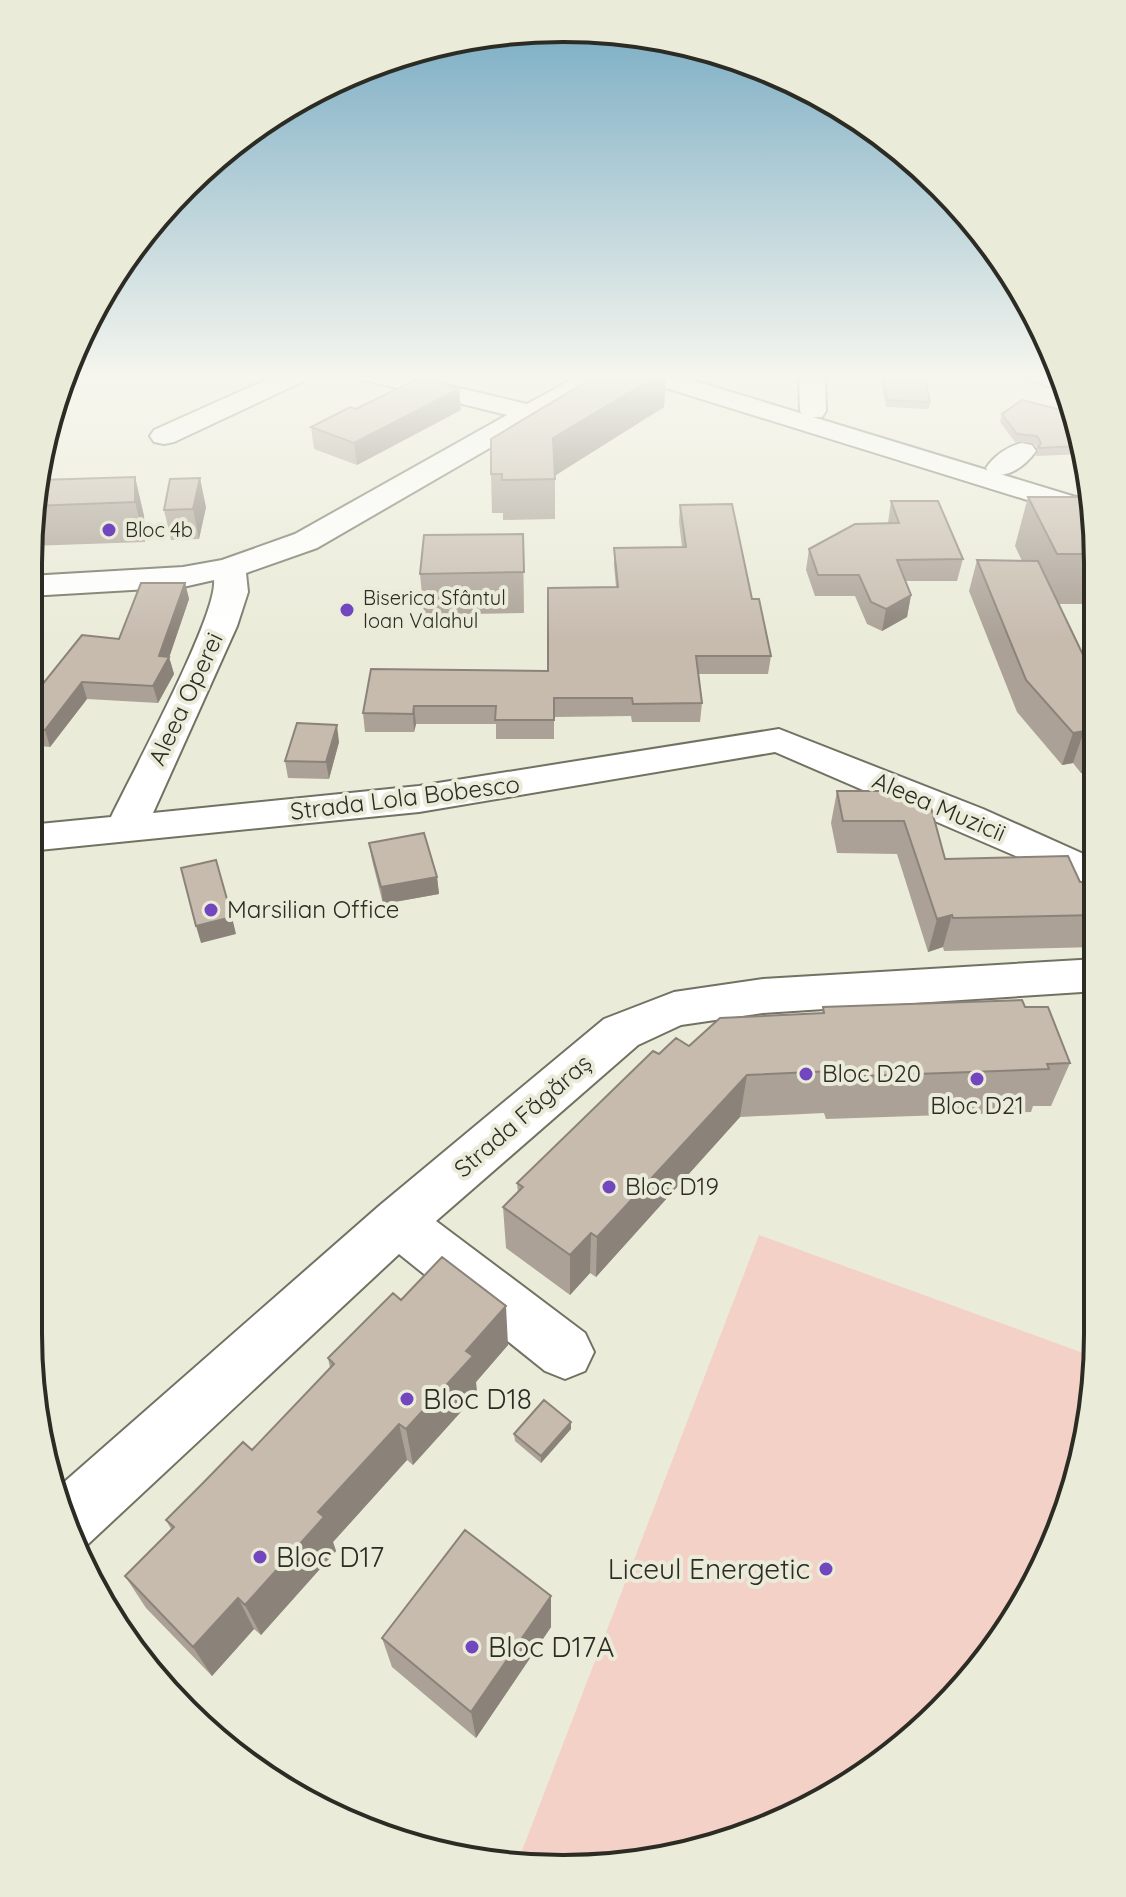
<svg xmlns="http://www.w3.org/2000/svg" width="1126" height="1897" font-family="Quicksand,sans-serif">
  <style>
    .green { fill: #f4d1c6 }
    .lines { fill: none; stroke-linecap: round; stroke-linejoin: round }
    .minor-casing { stroke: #727263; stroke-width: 4 }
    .major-casing { stroke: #727263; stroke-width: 4 }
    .minor { fill: #fff; fill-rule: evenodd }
    .major { fill: #fff; fill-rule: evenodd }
    .wall { fill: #aba196 }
    .shaded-wall { fill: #8b837a }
    .building { fill: #c7bbae; stroke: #8b837a; stroke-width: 2 }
    .poi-dot { fill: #7246be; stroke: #ebebd9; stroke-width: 3 }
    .labels { text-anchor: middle; stroke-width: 8; stroke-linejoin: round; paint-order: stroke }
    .far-poi-label { font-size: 20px; fill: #2c2c25; stroke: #ebebd9; text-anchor: start }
    .street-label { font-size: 24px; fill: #2c2c25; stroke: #ebebd9 }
    .poi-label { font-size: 24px; fill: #2c2c25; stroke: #ebebd9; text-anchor: start }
    .near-poi-label { font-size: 28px; fill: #2c2c25; stroke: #ebebd9; text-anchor: start }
    .rim { fill: none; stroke: #2c2c25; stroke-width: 4 }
  </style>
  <rect width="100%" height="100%" fill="#ebebd9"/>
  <path class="green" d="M759 1235 1097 1358 1069 1506 1008 1632 889 1758 735 1840 563 1869 518 1861Z"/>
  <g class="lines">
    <defs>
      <path id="minor" d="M279 374H312L308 379 174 442 164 444 154 442 150 436 154 430Z
        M357 374H400L527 404 582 374H613L609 379 317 548 246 573 248 592 237 626 153 813 419 786 779 729 983 809 1097 860V891L775 752 419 812 29 851V825L111 817C131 775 218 615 214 580L183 587 29 596V576L183 567 222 560 295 534 507 415 361 379Z
        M799 374H825L826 411 822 417H804L800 411Z
        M1022 443 1032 445 1036 451C1025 466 1008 479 990 474L986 468C994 456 1008 446 1022 443Z
        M1097 959V991L763 1013 681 1025 638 1045 436 1221 585 1333 594 1352 585 1371 565 1379 545 1371 399 1254 87 1545 79 1548 56 1506 54 1491 379 1206 604 1019 674 992 763 979Z"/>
      <path id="major" d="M633 374H672L1092 502 1095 521 637 379Z
        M1024 374 1062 375 1070 393 1028 379Z"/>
    </defs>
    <use href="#minor" class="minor-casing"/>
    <use href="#major" class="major-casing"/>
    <use href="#minor" class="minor"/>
    <use href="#major" class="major"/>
  </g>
  <path class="wall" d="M470 374H504L495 380Z
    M599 374H666L664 407 555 475V519L503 520V513H492L491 474Z
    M880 374H924L930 402 929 409 886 407Z
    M356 409 461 410 357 465 314 449 311 427Z
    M1074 413 1082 454 1036 456 1038 449 1034 443 1015 442 1000 422 1002 414Z
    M135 477 144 516 145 542 29 546V528L39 480Z
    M1028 497 1097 528V604H1059L1085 659H1097V771L1081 773 1073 763 1062 765 1017 712 969 591 977 560 1022 561 1015 546Z
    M891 501 963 559 957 581H906L911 595 907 617 882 631 867 624 855 596H815L806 570 809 549 888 523Z
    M680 505 752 599 771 656 768 674H698L702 703 700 722H632L631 716 554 717V739H496V724H416L414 732H365L363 713 548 671 616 587 614 565V548L682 547 679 522Z
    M206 507 199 539 171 540 164 510Z
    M523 534 524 613 424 615 420 574Z
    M185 583 189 599 169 657 174 674 158 703 87 699 50 747 29 745V701L119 639Z
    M339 742 329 779 288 778 285 761Z
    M837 791 910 800 945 859 1097 886 1096 947 944 951 943 947 928 952 897 854 837 853 831 823Z
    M369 843 437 877 439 894 383 904 372 860Z
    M823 1007H1025L1070 1063 1051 1106H1033L1031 1112 826 1119 824 1113 740 1117 596 1277 590 1273 570 1295 506 1248 503 1207 518 1193 517 1183 659 1054 822 1013Z
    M401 1300 508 1345 476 1382 477 1394 413 1465 407 1460 333 1542 336 1551 261 1635 254 1629 212 1676 146 1608 125 1576 171 1529 166 1520 252 1450 330 1368 328 1358Z
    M571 1429 541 1463 515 1441 514 1434Z
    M551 1596V1627L476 1738 392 1667 382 1638Z"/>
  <path class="shaded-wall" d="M494 374H504L495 380Z
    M660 374H666L664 407 553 477V438Z
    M459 389 461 410 357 465 354 443Z
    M135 477 144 516 145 542 135 502Z
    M200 478 206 507 199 539 193 509Z
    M185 583 189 599 169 658V657L174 674 158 703 153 686 159 656Z
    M911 595 907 617 882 631 886 609Z
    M82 682 87 699 50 747 45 730Z
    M414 706 416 724 414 732 413 714Z
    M337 725 339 742 329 779 326 762Z
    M1084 731 1073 763 1062 765 1073 733Z
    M1097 740V771L1081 773 1092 741Z
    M437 877 439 894 383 904 381 887Z
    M952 915 943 947 928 952 937 919Z
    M232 917 236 934 201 943 196 926Z
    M747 1075 740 1117 596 1277 597 1237Z
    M591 1233 590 1273 570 1295V1255Z
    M506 1306 508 1345 476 1382 477 1394 413 1465 406 1429 466 1351Z
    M571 1422V1429L541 1463V1456Z
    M399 1424 407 1460 333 1542 336 1551 261 1635 245 1605 318 1512Z
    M551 1596V1627L476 1738 471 1712Z
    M238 1598 254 1629 212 1676 193 1647Z"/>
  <path class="building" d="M599 374H660L553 438 555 479 502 480V474H491V439Z
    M882 374H924L930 402 887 400Z
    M423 376 459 389 354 443 311 427 350 407 356 409Z
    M1022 400 1074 413 1081 446 1038 448 1041 443 1037 436 1017 434 1002 414Z
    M135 477V502L33 506 39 480Z
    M200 478 193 509 164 510 170 479Z
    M1028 497H1087L1093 507 1097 528V554H1057Z
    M891 501H938L963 559 897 560 911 595 886 609 871 602 859 575H818L809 549 855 524 899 523Z
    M732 504 752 599H759L771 656H696L702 703 633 704 632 698H554V720H495L496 706H414L413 714 363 713 371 669 548 671V588L618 587 614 548 686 547 680 505Z
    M523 534 524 572 420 574 424 535Z
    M977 560 1038 561 1085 659H1097V740L1092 741 1084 731 1073 733 1026 680Z
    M141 583H185L159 656 169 657 153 686 82 682 45 730 29 728V701L82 635 119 639Z
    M297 723 337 725 326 762 285 761Z
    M837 791H908L910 800H929L945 859 1068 856 1080 882H1095L1097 886V915L953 918 952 915 937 919 904 821H843Z
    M424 833 437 877 381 887 369 843Z
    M216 860 232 917 196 926 181 868Z
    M1022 1000 1025 1007H1048L1070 1063 1047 1064 1049 1069 836 1077 834 1071 747 1075 597 1237 591 1233 570 1255 503 1207 523 1187 517 1183 653 1051 659 1054 676 1038 689 1046 720 1018 824 1013 823 1007Z
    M442 1257 506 1306 466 1351 473 1356 406 1429 399 1424 318 1512 324 1517 245 1605 238 1598 193 1647 125 1576 174 1527 166 1520 203 1483 243 1442 252 1450 334 1364 328 1358 393 1293 401 1300Z
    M544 1400 571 1422 541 1456 514 1434Z
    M465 1530 551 1596 471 1712 382 1638Z"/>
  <linearGradient id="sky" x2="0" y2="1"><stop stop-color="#74a9c2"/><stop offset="0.59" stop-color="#f6f6ee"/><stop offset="1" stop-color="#f6f6ee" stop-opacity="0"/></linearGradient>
  <rect width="1126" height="639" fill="url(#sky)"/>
  <g class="poi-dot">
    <circle cx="109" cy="530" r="8"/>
    <circle cx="347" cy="610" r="8"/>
    <circle cx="211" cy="910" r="8"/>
    <circle cx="806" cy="1074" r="8"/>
    <circle cx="977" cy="1079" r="8"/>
    <circle cx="609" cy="1187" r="8"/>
    <circle cx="407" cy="1399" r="8"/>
    <circle cx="260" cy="1557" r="8"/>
    <circle cx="826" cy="1569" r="8"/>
    <circle cx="472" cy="1647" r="8"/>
  </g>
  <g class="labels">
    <g class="far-poi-label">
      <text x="125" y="537">Bloc 4b</text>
      <text x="363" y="605">Biserica Sfântul<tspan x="363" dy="23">Ioan Valahul</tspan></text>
    </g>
    <g class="street-label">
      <text transform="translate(186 699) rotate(-65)" y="8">Aleea Operei</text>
      <text transform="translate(405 798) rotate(-7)" y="8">Strada Lola Bobesco</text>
      <text transform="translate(939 807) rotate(23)" y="8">Aleea Muzicii</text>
      <text transform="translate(523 1116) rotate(-41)" y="8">Strada Făgăraș</text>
    </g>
    <g class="poi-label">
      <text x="227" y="918">Marsilian Office</text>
      <text x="822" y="1082">Bloc D20</text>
      <text x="977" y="1114" text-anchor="middle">Bloc D21</text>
      <text x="625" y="1195">Bloc D19</text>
    </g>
    <g class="near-poi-label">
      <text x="423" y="1409">Bloc D18</text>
      <text x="276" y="1567">Bloc D17</text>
      <text x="810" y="1579" text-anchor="end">Liceul Energetic</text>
      <text x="488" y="1657">Bloc D17A</text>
    </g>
  </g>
  <path d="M0 0H1126V1897H0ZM563 42H563A521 521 0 0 1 1084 563V1334A521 521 0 0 1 563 1855H563A521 521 0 0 1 42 1334V563A521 521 0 0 1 563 42Z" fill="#ebebd9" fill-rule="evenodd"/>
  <path class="rim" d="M563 42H563A521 521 0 0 1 1084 563V1334A521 521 0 0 1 563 1855H563A521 521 0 0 1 42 1334V563A521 521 0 0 1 563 42Z"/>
</svg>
